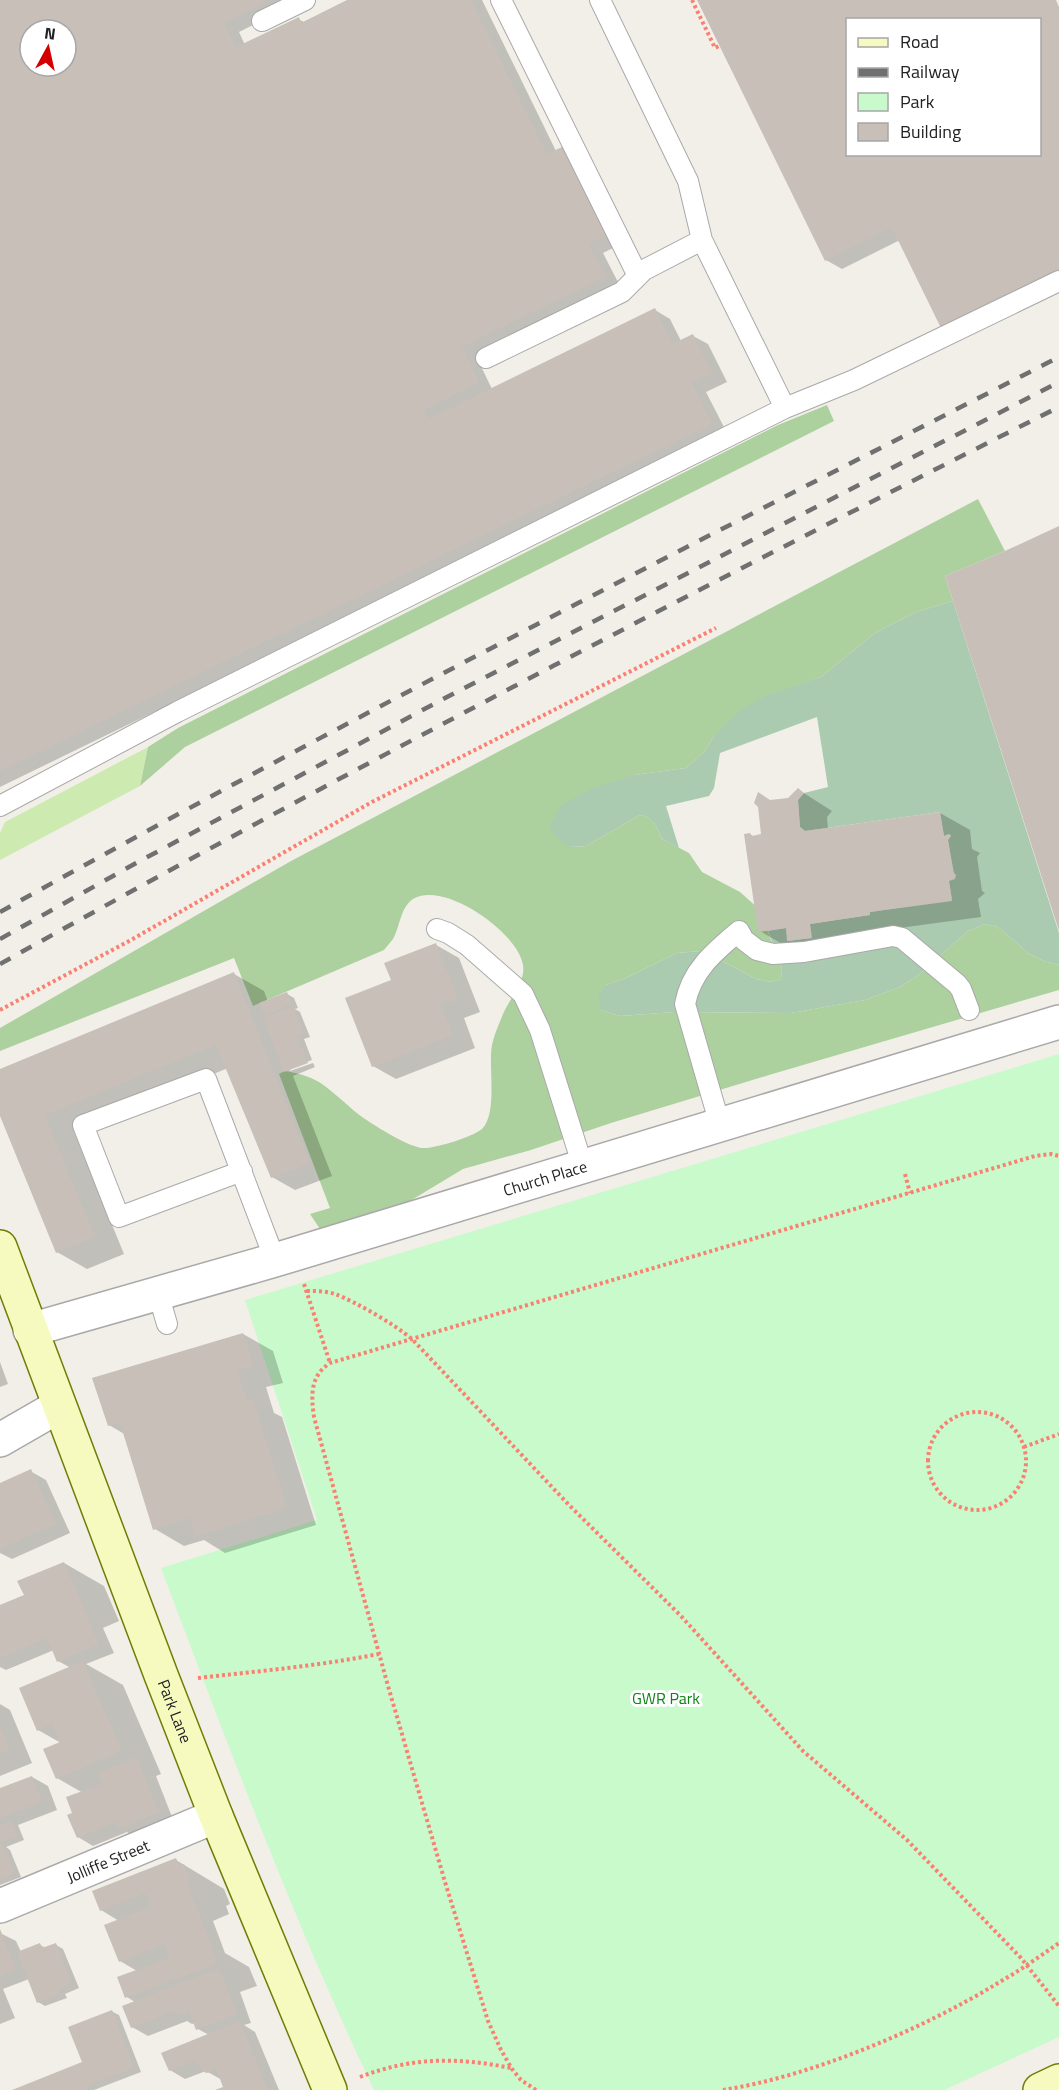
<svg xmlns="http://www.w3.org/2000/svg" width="1059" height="2090" font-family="'Titillium Web',sans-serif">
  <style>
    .grass { fill: #cdebb0 }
    .forest { fill: #add19e }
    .cemetery { fill: #aacbaf }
    .park { fill: #c8facc }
    .shadow { fill: #0003; fill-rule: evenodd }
    .building { fill: #c7bfb8; fill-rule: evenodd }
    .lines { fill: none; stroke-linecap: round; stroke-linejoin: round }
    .lane-casing { stroke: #a9a9a9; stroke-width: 22 }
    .street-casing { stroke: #a9a9a9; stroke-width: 36 }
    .secondary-casing { stroke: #707d05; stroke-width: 36 }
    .path { stroke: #fa8072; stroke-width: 4; stroke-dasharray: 3 3; stroke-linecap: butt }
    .lane { stroke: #fff; stroke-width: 20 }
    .street { stroke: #fff; stroke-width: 33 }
    .secondary { stroke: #f7fabf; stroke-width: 33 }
    .rail { stroke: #707070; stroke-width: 4.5; stroke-dasharray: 12 12; stroke-linecap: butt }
    .labels { text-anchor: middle; stroke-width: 6; stroke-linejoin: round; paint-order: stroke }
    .street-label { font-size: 16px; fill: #222; stroke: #fff }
    .park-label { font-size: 16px; fill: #0c8416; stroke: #fff }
  </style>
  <rect width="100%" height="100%" fill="#f2efe9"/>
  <path class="grass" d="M148 747 140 786 0 860V833L5 822Z"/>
  <path class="forest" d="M827 405 834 421 185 747 140 786 148 747 178 728 778 425Z
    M978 499 1005 551 945 576 953 601 916 612 875 633 821 677 794 687 714 736 705 751 686 768 634 775 570 847 586 846 640 815C654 817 657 827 662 839L689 853 702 872 740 892 759 909 782 968 781 979 771 982 756 979 738 969 701 951 677 953 626 978 606 985 601 1010 620 1016 674 1012 791 1013 865 1000 900 987 917 976 968 931 985 924 998 927 1028 953 1044 961 1059 965V990L769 1075 611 1123 531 1150 463 1169 395 1210 330 1232 320 1229 310 1214 330 1208 279 1074 285 1071C297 1073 309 1076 319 1082 336 1093 349 1108 365 1119 377 1127 413 1150 426 1148 439 1147 472 1137 482 1129 498 1113 488 1065 492 1045 494 1035 499 1024 503 1014 509 999 526 982 523 965 518 932 443 880 413 899 400 908 400 927 393 939 390 943 387 946 384 950L253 1006 234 958 0 1051V1028L291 861Z"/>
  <path class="cemetery" d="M953 601 1059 933V965L1044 961 1028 953 998 927 985 924 968 931 917 976 900 987 865 1000 791 1013 674 1012 620 1016 601 1010 598 996 606 985 626 978 677 953 701 951 738 969 756 979 771 982 781 979 782 968 768 931 786 928 788 941 811 938 810 924 870 915V912L952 900 949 881 955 879 948 840 951 836 949 834 944 836 940 812 805 831 800 827 798 800 804 793 828 787 817 717 720 753 714 788 709 796 666 806 679 848 662 839C657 827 654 817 640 815L586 846 570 847 553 835 550 825 561 806 590 789 634 775 686 768 705 751 714 736 739 711 765 696 821 677 875 633 916 612Z"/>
  <path class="park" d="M1059 1054V2037L944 2090H374C293 1920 227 1743 161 1568L317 1520 245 1300Z"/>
  <path class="shadow" d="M0 0H303L239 32 245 45 298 19 304 22 350 0H482L556 151 562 148 578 157 621 244 603 253 620 286 476 356 492 389 655 310 670 319 681 341 693 336 708 344 727 382 706 392 727 433 0 787ZM30 30H66V66H30Z
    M700 0H1054L1059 11V283L957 335 900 240 842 269 826 260ZM848 20H1040V154H848Z
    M799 790 832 811 827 817 828 829 940 813 970 830 972 849 980 853 977 857 982 891 985 893 978 899 981 917 899 928 789 948 760 931 750 834 754 837 763 835 771 801 789 800Z
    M436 945 459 958 480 1012 464 1018 475 1048 396 1079 373 1066 393 980Z
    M234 974 264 991 268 1002 287 994 294 998 298 1008 295 1009 300 1012 310 1037 304 1039 312 1060 290 1068V1071L313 1063 315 1067 293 1076 332 1176 295 1190 272 1177 228 1068 74 1132 124 1254 87 1269 57 1252 0 1112V1070Z
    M243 1334 273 1351 283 1383 266 1387 274 1413 282 1417 316 1525 225 1553 204 1540 184 1546 155 1529 126 1435 109 1425Z
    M0 1362 8 1384 0 1387Z
    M30 1471 46 1480 70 1533 12 1559 0 1553V1484Z
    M64 1563 104 1586 119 1621 103 1628 114 1653 86 1664 123 1685 161 1774 156 1776 174 1822 135 1837 127 1832 93 1846 78 1837 74 1814 83 1793 57 1778 61 1743 38 1730 71 1668 58 1661 54 1650 6 1670 0 1667V1605L26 1596Z
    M0 1704 10 1710 32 1763 0 1776Z
    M32 1777 48 1786 57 1810 18 1825 24 1840 6 1847 10 1850 21 1877 0 1885V1790Z
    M176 1860 224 1889 230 1904 226 1906 229 1914 213 1921 225 1953 249 1967 257 1986 240 1992 251 2023 244 2025 255 2032 279 2090H219L225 2087 222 2080 206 2071 185 2079 170 2070 209 2035 198 2029 195 2023 192 2024 187 2021 148 2036 132 2027 135 2002 127 1997 137 1971 120 1961 119 1921 101 1910Z
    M0 1933 16 1941 21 1952 40 1945 46 1948 56 1945 63 1949 79 1988 65 1994 67 1998 45 2006 38 2002 29 1979 3 1989 15 2018 0 2024Z
    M111 2011 119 2015 141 2072 94 2090H15L83 2063Z"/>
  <path class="building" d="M0 0H270L224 23 236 47 299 17 301 23 347 0H471L547 154 562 147 606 236 589 244 605 277 462 347 479 383 424 410 428 419 655 308 672 344 693 334 712 373 692 383 712 424 0 771ZM30 30H66V66H30Z
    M697 0H1056L1059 7V267L941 328 892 228 825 261ZM848 20H1040V154H848Z
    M1059 526V931L945 576 1005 551Z
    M798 788 804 793 798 800 800 827 805 831 940 812 944 836 949 834 951 836 948 840 953 872 956 875 955 879 953 878 949 881 952 901 870 912V915L810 924 812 938 787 941 786 928 758 932 744 834 750 833 752 836 761 834 758 807 754 803 758 792 770 800 788 798Z
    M436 943 458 999 441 1005 453 1035 372 1067 345 998 391 980 384 963Z
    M234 972 310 1163 271 1178 216 1045 45 1115 95 1237 56 1253 0 1116V1069Z
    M287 992 292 1004 264 1015 259 1003Z
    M293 1006 304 1033 297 1035 308 1063 284 1072 263 1018Z
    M243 1333 254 1367 237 1370 247 1401 253 1399 287 1508 194 1537 190 1518 153 1530 120 1423 108 1426 92 1378Z
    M31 1469 56 1524 0 1549V1483Z
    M64 1562 99 1644 57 1662 47 1638 0 1658V1605L24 1595 17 1581Z
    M83 1661 122 1751 56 1779 43 1749 60 1742 52 1724 37 1731 19 1688Z
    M0 1727 10 1750 0 1754Z
    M137 1757 159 1813 118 1829 116 1822 77 1838 67 1815 72 1813 66 1797 102 1784 97 1773Z
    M32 1776 42 1802 0 1818V1788Z
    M11 1821 18 1836 0 1843V1825Z
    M3 1844 15 1873 0 1879V1845Z
    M176 1858 179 1866 184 1864 191 1881 187 1883 218 1963 125 1998 117 1977 169 1958 163 1944 119 1962 104 1925 150 1907 145 1893 100 1911 92 1891Z
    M0 1929 16 1969 0 1976Z
    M40 1943 42 1948 56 1943 72 1984 58 1989 60 1994 37 2003 17 1952Z
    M219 1968 237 2014 196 2030 189 2011 176 2016 174 2011 131 2028 122 2006Z
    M112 2010 134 2068 90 2084 86 2087 87 2090H12L82 2062 68 2027Z
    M240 2021 268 2090H215L223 2087 216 2068 212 2072 206 2073 199 2067 196 2060 169 2071 161 2053Z"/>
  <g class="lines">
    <defs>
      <path id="lane" d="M501 0 638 276
        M600 0 688 181 702 240 785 408
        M262 21 305 0
        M486 358 622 292 644 270 702 240
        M0 806 177 712 785 408 854 380 1059 281
        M437 929 448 933 467 945 523 994 540 1030 583 1167
        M720 1125 685 1004C691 971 714 952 739 931L744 940 757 950 773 954 804 952 893 936 902 938 957 984 961 989 969 1010
        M242 1171 119 1217 83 1125 206 1079 275 1260
        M158 1293 167 1324"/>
      <g id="street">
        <path id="s1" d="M30 1330 275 1260 1059 1022"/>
        <path d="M0 1440 59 1406"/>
        <path id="s2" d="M0 1906 216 1816"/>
      </g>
      <g id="secondary">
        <path id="s3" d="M0 1247 161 1675 216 1816 330 2090"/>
        <path d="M1040 2090 1059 2081"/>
      </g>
    </defs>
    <use href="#lane" class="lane-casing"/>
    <use href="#street" class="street-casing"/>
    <use href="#secondary" class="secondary-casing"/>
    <path class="path" d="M692 0 715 48 719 46
      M0 1010 131 940 372 802 716 628
      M905 1174 910 1193
      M304 1284 330 1363
      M307 1291C316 1291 326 1291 335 1294 356 1302 394 1324 412 1339L569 1505 681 1616 803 1751 907 1840 1021 1958 1059 2006
      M928 1461a49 49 0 1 1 98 0a49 49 0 1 1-98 0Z
      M1024 1447 1059 1434
      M198 1678C260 1671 318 1666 379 1654
      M360 2077C412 2057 457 2057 511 2068
      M536 2090 521 2080 512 2069 501 2050 488 2021 445 1882 388 1686 314 1417C311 1395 310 1376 330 1363L1035 1156 1051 1154 1059 1156
      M723 2090C812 2076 921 2030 998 1983 1019 1971 1039 1957 1059 1943"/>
    <use href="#lane" class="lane"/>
    <use href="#street" class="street"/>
    <use href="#secondary" class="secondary"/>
    <path class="rail" d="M0 912C348 718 704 538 1059 357
      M0 939 138 862 447 697 1059 382
      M0 964C348 770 703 586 1059 407"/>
  </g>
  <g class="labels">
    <g class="street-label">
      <text dy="6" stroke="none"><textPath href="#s1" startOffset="537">Church Place</textPath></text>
      <text dy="6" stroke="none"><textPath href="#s3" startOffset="496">Park Lane</textPath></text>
      <text dy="6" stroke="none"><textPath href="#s2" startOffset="117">Jolliffe Street</textPath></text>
    </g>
    <g class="park-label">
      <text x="666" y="1704">GWR Park</text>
    </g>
  </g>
  <rect x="846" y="18" width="195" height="138" fill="#ffffff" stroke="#a7a7a7" stroke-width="1.5"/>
  <rect x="858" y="38" width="30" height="9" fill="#f7fabf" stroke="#a7a7a7" stroke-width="1.5"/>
  <text x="900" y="48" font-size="18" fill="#222222">Road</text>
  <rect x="858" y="68" width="30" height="9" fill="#707070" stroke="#a7a7a7" stroke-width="1.5"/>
  <text x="900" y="78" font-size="18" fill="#222222">Railway</text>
  <rect x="858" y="93" width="30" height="18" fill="#c8facc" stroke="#a7a7a7" stroke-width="1.5"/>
  <text x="900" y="108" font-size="18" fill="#222222">Park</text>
  <rect x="858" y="123" width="30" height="18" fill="#c7bfb8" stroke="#a7a7a7" stroke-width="1.5"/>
  <text x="900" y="138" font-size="18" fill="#222222">Building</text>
  <g transform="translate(48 48) rotate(8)"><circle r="28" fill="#ffffff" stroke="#a7a7a7" stroke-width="1.5"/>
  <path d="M0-4.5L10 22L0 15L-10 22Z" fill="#d40000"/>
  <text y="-9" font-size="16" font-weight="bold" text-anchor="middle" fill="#222222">N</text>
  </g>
</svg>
